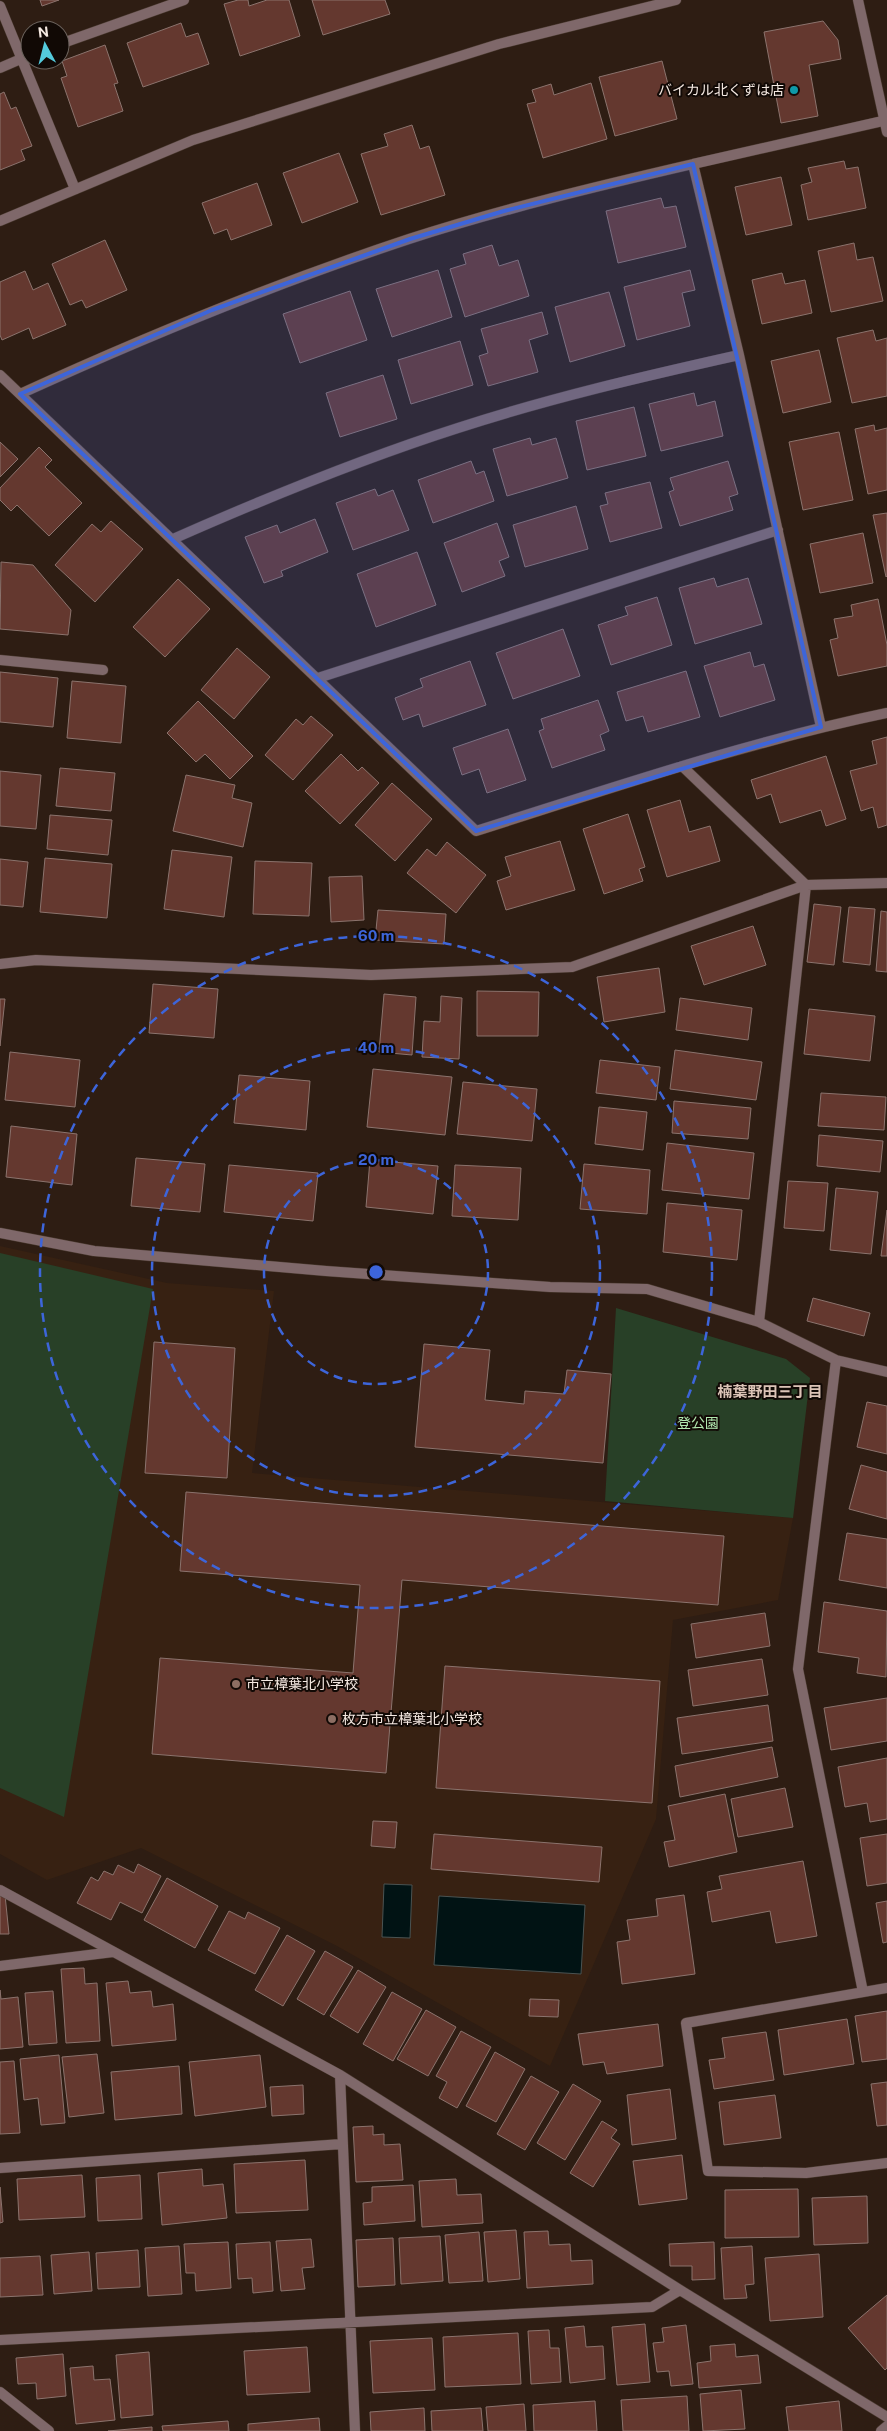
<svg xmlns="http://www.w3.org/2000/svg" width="887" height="2431" font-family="'Public Sans','Noto Sans JP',sans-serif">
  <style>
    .built { fill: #372112 }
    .green { fill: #284027 }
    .water { fill: #011314; stroke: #4a5352 }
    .building { fill: #64382f; stroke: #8b736d }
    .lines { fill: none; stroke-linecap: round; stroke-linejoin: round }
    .minor-casing { stroke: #4a3a30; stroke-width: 11 }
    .tertiary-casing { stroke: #4a3a30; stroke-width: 11 }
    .minor { stroke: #7f686a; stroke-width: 10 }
    .tertiary { stroke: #7f686a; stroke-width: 10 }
    .marked { fill: #3d65da; fill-opacity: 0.2; stroke: #3d65da; stroke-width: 4; stroke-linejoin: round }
    .ring { fill: none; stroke: #3d65da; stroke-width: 2.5; stroke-dasharray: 9 6 }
    .culture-dot { fill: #0f9aa8; stroke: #110905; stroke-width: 2 }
    .education-dot { fill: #8d6e63; stroke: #110905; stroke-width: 2 }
    .labels { text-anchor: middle; stroke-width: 4; stroke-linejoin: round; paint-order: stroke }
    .poi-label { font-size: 14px; fill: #f5e9e2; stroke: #110905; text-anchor: start }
    .park-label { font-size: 14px; fill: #b1e8af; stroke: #110905 }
    .neighbourhood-label { font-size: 15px; font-weight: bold; fill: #dbc3b6; stroke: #110905 }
    .centre { fill: #3d65da; stroke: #110905; stroke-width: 2.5 }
    .ring-label { font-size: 15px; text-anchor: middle; font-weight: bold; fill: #3d65da; stroke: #110905; stroke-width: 4; stroke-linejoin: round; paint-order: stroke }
  </style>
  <rect width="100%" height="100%" fill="#2e1d13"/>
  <path class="built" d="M0 1246 167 1283 274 1291 252 1473 793 1518 778 1600 673 1620 656 1819 550 2066 337 1946 141 1848 47 1880 0 1854Z"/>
  <path class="green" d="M0 1253 153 1289 64 1817 0 1788Z
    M616 1308 786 1359 810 1378 793 1518 605 1501Z"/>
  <path class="water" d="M384 1884 412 1885 410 1938 382 1937Z
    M439 1896 585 1905 581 1974 434 1965Z"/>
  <path class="building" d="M40 0H59L42 6Z
    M238 0H248L249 6 267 0H289L300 36 240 56 224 4Z
    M312 0H385L390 14 323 35Z
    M823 21 838 40 841 59 809 65 818 116 781 123 764 32Z
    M181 23 186 37 198 33 209 64 143 87 127 43Z
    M105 45 118 83 114 84 123 111 78 127 61 78 67 76 62 61Z
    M662 61 677 119 615 136 599 77Z
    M591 83 607 139 543 158 527 104 536 102 532 90 551 84 554 95Z
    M4 92 11 109 16 107 32 146 21 150 25 160 0 170V94Z
    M412 125 420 149 429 146 445 195 381 215 361 154 388 146 384 134Z
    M339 153 358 202 302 223 283 173Z
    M844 161 846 169 858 167 866 208 808 220 801 185 812 182 808 168Z
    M781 177 792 225 746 235 735 187Z
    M257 183 272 225 231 240 227 229 214 234 202 203Z
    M661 198 664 208 676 206 686 247 618 263 606 211Z
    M105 240 127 290 86 308 82 300 70 305 52 264Z
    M854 243 857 260 873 257 883 301 831 312 818 251Z
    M492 245 499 266 518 260 529 296 465 317 450 269 466 264 463 254Z
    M438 270 452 317 392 337 376 289Z
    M690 270 695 290 682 293 690 326 637 340 624 287Z
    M25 271 33 290 48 283 66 325 33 339 29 328 2 340 0 335V282Z
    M782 273 785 284 805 280 812 313 762 324 752 280Z
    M350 291 367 340 300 363 283 314Z
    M609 292 625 346 570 362 555 307Z
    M542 312 548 334 529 340 538 372 488 386 479 356 488 353 481 329Z
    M873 330 876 341 887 338V396L852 403 837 338Z
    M460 341 473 385 411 404 398 360Z
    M819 350 831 402 783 413 771 361Z
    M383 375 397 419 340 437 326 393Z
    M694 393 697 406 715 401 723 436 661 451 649 404Z
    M634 407 646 456 587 470 576 421Z
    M874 425 875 431 887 428V490L868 494 855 429Z
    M839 432 853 500 803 510 789 442Z
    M530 438 532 445 556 438 568 478 507 496 493 449Z
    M0 442 18 459 0 477Z
    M39 447 52 460 45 467 82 503 49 536 17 505 11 511 0 500V488Z
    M471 461 476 474 484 471 494 501 433 523 418 480Z
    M728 461 738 494 729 497 733 510 680 526 669 492 674 490 670 478Z
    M650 482 662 528 610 542 600 506 608 504 605 493Z
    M375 489 378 496 393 490 409 530 353 550 336 503Z
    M576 506 588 549 525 567 513 525Z
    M887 513V576L886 577 873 515Z
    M315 519 328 552 281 571 283 576 264 583 245 537 277 525 280 533Z
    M111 521 143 549 95 602 55 565 92 524 101 532Z
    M497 523 509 557 499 561 505 576 462 592 444 543Z
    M863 533 873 583 820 593 810 544Z
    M417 552 436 605 376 627 357 574Z
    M1 562 33 565 71 610 68 635 0 629Z
    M714 578 717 587 748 578 762 624 695 644 679 588Z
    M178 579 210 609 165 657 133 627Z
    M657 597 672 645 611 665 598 625 628 615 625 607Z
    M878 599 887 645V666L838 676 830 640 838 638 834 619 853 616 851 605Z
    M563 629 580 676 513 699 496 653Z
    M237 648 270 677 234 719 201 690Z
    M750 652 754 667 764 664 775 700 720 717 704 666Z
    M470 661 486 705 423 727 419 714 403 720 395 698 423 687 420 679Z
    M686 671 700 717 648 732 643 716 626 721 617 692Z
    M0 672 58 678 53 727 0 722Z
    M72 681 126 686 121 743 67 738Z
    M598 700 609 731 600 735 605 750 552 768 539 731 544 729 541 719Z
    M198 701 253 756 230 779 205 754 196 762 167 733Z
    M311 716 333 735 293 780 265 755 296 719 303 725Z
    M508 729 526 780 487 793 479 769 462 775 453 748Z
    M887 737V825L878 828 873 807 861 811 850 771 877 764 872 741Z
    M341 754 358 771 362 767 379 783 340 824 305 791Z
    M826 756 846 819 826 826 821 810 780 823 771 794 757 799 751 780Z
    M60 768 115 773 111 811 56 806Z
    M0 771 41 775 36 829 0 826Z
    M186 775 235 785 232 798 252 803 243 847 173 831Z
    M392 783 432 819 395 861 355 825Z
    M680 800 689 832 710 826 720 861 667 877 647 810Z
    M628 814 645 867 639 869 643 881 604 894 583 829Z
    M50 815 112 820 108 855 47 849Z
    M560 841 575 890 506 910 497 881 511 876 505 857Z
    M447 842 486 875 456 913 407 873 427 849 436 856Z
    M172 850 232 857 224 917 164 909Z
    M45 858 112 864 107 918 40 912Z
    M0 859 28 862 23 907 0 905Z
    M255 861 312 863 309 916 253 914Z
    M362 876 364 920 331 922 329 877Z
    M814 904 841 907 834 965 807 962Z
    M849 907 875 909 870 965 843 962Z
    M378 910 446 914 444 944 375 940Z
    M881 911 887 912V972L876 971Z
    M753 926 766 965 704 985 691 946Z
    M659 968 665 1012 604 1022 597 977Z
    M153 984 218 989 214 1038 149 1033Z
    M477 991 539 992 538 1036H477Z
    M384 994 416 997 412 1055 379 1052Z
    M441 996 462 998 459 1059 422 1057 424 1021 440 1022Z
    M680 998 752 1008 748 1040 676 1030Z
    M0 999H5L0 1046Z
    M809 1009 875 1016 870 1061 804 1054Z
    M675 1050 762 1062 756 1100 670 1089Z
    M10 1052 80 1060 75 1107 5 1100Z
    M600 1060 660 1067 656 1100 596 1093Z
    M373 1069 452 1077 445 1135 367 1127Z
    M239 1075 310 1081 306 1130 234 1123Z
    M463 1082 537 1089 532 1141 457 1134Z
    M821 1093 886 1097 884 1130 818 1126Z
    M674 1101 751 1108 748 1139 672 1133Z
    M599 1107 647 1112 643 1150 595 1144Z
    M11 1126 77 1134 72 1185 6 1177Z
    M819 1135 883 1141 880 1172 817 1166Z
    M667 1143 754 1153 749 1199 662 1190Z
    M136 1158 205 1164 200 1212 131 1206Z
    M370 1160 438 1166 433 1214 366 1207Z
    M584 1164 650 1170 647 1214 580 1209Z
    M229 1165 318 1173 313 1221 224 1212Z
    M455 1165 521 1168 518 1220 452 1216Z
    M788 1181 828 1183 824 1231 784 1228Z
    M836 1188 878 1192 871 1254 830 1250Z
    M667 1203 742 1210 737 1260 663 1252Z
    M887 1210V1256H881Z
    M813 1298 870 1313 864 1336 807 1321Z
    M154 1342 235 1348 227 1478 145 1473Z
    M424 1344 490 1350 485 1400 524 1404 525 1391 564 1394 567 1370 611 1374 603 1463 415 1447Z
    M867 1402 887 1406V1454L857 1447Z
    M861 1465 887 1472V1519L849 1509Z
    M186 1492 724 1536 718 1605 402 1580 386 1773 152 1754 160 1658 353 1673 360 1585 180 1571Z
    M847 1533 887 1539V1588L839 1580Z
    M824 1602 887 1611 886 1677 857 1673 859 1658 818 1652Z
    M765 1613 770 1646 696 1658 691 1624Z
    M762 1659 768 1695 693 1706 688 1670Z
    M445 1666 660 1681 652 1803 436 1788Z
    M887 1698V1741L831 1750 824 1708Z
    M768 1705 773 1741 682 1754 677 1718Z
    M772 1747 778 1777 680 1797 675 1766Z
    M887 1758V1819L870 1822 867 1803 845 1807 838 1767Z
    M785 1788 793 1827 738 1837 731 1799Z
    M725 1794 737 1852 669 1867 664 1842 675 1840 668 1806Z
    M373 1821 397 1822 395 1848 371 1846Z
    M434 1834 602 1847 599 1882 431 1869Z
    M887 1834V1883L867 1886 860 1838Z
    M803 1861 817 1936 776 1943 770 1911 712 1922 707 1892 722 1889 719 1876Z
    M138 1864 161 1876 142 1913 120 1902 111 1920 77 1903 91 1877 98 1881 104 1871 113 1875 118 1865 134 1873Z
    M167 1878 218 1906 195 1948 144 1920Z
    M5 1895 9 1934H0V1896Z
    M684 1895 695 1974 622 1984 617 1942 630 1940 627 1920 658 1916 656 1899Z
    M887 1901V1942L883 1943 876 1903Z
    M229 1911 245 1919 248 1912 280 1928 255 1974 208 1950Z
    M287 1935 315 1951 283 2006 255 1990Z
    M325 1951 353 1967 324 2015 297 1999Z
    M84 1968 85 1984 97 1983 100 2041 66 2043 61 1969Z
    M358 1970 386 1987 358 2033 330 2016Z
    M128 1981 130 1993 151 1991 153 2007 173 2004 176 2040 112 2046 106 1983Z
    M0 1990 1 1999 18 1997 23 2047 0 2049Z
    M53 1991 57 2043 29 2045 25 1993Z
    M392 1992 422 2009 393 2061 363 2044Z
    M530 1999 559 2000 558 2017 529 2016Z
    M426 2010 456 2027 428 2076 397 2059Z
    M887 2011V2059L862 2062 855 2016Z
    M847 2019 854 2064 784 2075 778 2030Z
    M658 2024 663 2066 607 2074 604 2062 583 2065 578 2034Z
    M461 2031 491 2047 457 2108 439 2098 447 2082 436 2076Z
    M766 2032 774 2080 714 2089 709 2060 725 2058 722 2038Z
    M495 2052 525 2069 496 2122 466 2106Z
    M97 2054 104 2113 69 2117 62 2057Z
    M59 2055 65 2123 41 2125 38 2098 24 2100 20 2059Z
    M260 2055 266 2107 195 2116 189 2062Z
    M14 2061 20 2133 0 2134V2062Z
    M179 2066 182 2114 115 2120 111 2072Z
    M531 2076 559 2092 525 2150 497 2134Z
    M887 2082V2125L877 2126 871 2084Z
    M573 2084 601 2101 565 2160 537 2143Z
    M303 2085 304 2114 272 2116 270 2087Z
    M670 2089 676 2139 632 2145 627 2095Z
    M775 2095 781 2138 724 2145 719 2102Z
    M602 2121 617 2130 611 2138 620 2144 593 2187 570 2173Z
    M373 2126V2135L384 2134V2145L400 2144 403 2180 356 2182 353 2127Z
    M682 2155 687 2199 639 2205 633 2161Z
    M305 2160 308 2210 236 2213 234 2164Z
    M202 2169 203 2186 223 2184 227 2218 162 2225 158 2173Z
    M82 2175 85 2217 19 2220 17 2179Z
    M140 2175 142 2219 98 2221 96 2178Z
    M456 2179 457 2195 481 2194 483 2223 422 2227 419 2181Z
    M413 2185 415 2221 364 2225 363 2203 372 2202V2187Z
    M0 2187 3 2222 0 2223Z
    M798 2189 799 2237 725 2238V2190Z
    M867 2196 868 2243 814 2245 812 2198Z
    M516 2230 520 2279 488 2282 484 2232Z
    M548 2231 549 2245 570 2244 571 2261 592 2260 593 2284 527 2288 524 2232Z
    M479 2232 483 2281 449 2283 445 2235Z
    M440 2236 443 2281 401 2284 399 2238Z
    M393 2238 395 2285 358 2287 356 2240Z
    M311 2239 314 2267 302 2268 305 2289 281 2291 276 2241Z
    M228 2242 231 2288 196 2291 195 2273H186L184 2244Z
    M270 2242 273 2291 253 2293 252 2278 238 2279 236 2244Z
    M714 2242 715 2279 692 2280V2266H670L669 2244Z
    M179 2246 182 2294 148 2296 145 2248Z
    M752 2246 754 2284 745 2285 747 2298 724 2299 721 2248Z
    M138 2250 140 2287 98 2289 96 2253Z
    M89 2252 92 2291 54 2294 51 2255Z
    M819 2254 823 2317 770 2321 765 2258Z
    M40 2256 43 2295 0 2297V2258Z
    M887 2295V2368L885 2370 848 2328Z
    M645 2324 650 2382 617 2385 612 2327Z
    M686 2325 693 2384 671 2386 669 2371 657 2372 653 2343 664 2342 662 2328Z
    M584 2326 586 2347 603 2346 605 2379 570 2383 565 2328Z
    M549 2330 550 2348H559L561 2382 531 2384 528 2331Z
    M518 2333 521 2384 445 2387 443 2337Z
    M432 2338 435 2390 373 2393 370 2341Z
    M735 2344 736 2357 758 2355 761 2383 699 2388 697 2363 711 2361 710 2346Z
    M307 2347 310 2392 247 2395 244 2351Z
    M149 2352 153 2415 121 2418 116 2355Z
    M63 2354 66 2396 37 2399 36 2383 18 2384 16 2358Z
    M93 2366 94 2380 110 2379 115 2420 76 2424 70 2368Z
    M741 2390 745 2429 703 2431 700 2394Z
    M687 2396 689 2431H623L621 2400Z
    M595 2401 597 2431H534L533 2405Z
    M839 2401 842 2431H789L786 2407Z
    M524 2404 526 2431H488L486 2407Z
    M424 2408 425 2431H371L370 2412Z
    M481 2408 483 2431H432L431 2411Z
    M319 2418 320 2431H248V2424Z
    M228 2421 229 2431H163L162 2426Z
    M152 2427V2431H108Z"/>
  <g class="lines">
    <defs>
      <path id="minor" d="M0 6 75 189
        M60 44 184 0
        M0 68 30 55
        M0 375 476 831C612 788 747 742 887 713
        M20 394C147 336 276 283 409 239 502 209 598 186 693 164
        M173 539C266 498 361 459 458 428 550 398 645 376 739 355
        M0 660 103 670
        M318 678 778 530
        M821 727 739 355 693 164 887 120
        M682 766 806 885 759 1322
        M0 964 36 960 371 975 572 967 806 885 887 883
        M0 1233 94 1251 326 1271 550 1287 647 1289 759 1322 836 1360 887 1372
        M836 1360 798 1669 863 1992
        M0 1890 340 2075 680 2290 887 2417
        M0 1966 113 1952
        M887 1988 686 2023 708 2171 806 2173 887 2163
        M340 2075 355 2431
        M0 2168 342 2144
        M0 2340 652 2307 680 2290
        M0 2392 49 2431
        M881 2431 887 2426"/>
      <path id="tertiary" d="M858 0 887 132
        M0 221 193 140 499 44 676 0"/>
    </defs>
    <use href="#minor" class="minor-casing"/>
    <use href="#tertiary" class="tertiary-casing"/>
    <use href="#minor" class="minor"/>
    <use href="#tertiary" class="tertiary"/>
  </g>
  <path class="marked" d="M693 164 821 727 476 831 20 394 212 310 410 239 504 211Z"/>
  <g class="ring">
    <circle cx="376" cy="1272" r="112"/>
    <circle cx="376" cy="1272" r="224"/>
    <circle cx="376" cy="1272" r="336"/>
  </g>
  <circle class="culture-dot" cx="794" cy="90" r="5"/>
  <g class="education-dot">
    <circle cx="236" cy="1684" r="5"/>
    <circle cx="332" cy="1719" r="5"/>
  </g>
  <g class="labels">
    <g class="poi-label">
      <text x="784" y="95" text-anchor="end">バイカル北くずは店</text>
      <text x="246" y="1689">市立樟葉北小学校</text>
      <text x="342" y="1724">枚方市立樟葉北小学校</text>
    </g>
    <g class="park-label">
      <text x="698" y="1428">登公園</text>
    </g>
    <g class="neighbourhood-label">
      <text x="770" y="1397">楠葉野田三丁目</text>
    </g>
  </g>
  <circle cx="376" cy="1272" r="8" class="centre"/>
  <g class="ring-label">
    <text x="376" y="941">60 m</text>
    <text x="376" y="1053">40 m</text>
    <text x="376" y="1165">20 m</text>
  </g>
  <g transform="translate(45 45) rotate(353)"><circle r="24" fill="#110905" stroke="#6c635d"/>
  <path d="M0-4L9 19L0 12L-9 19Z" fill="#54cadc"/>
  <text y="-8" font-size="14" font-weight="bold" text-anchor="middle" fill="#f5e9e2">N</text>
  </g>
</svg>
